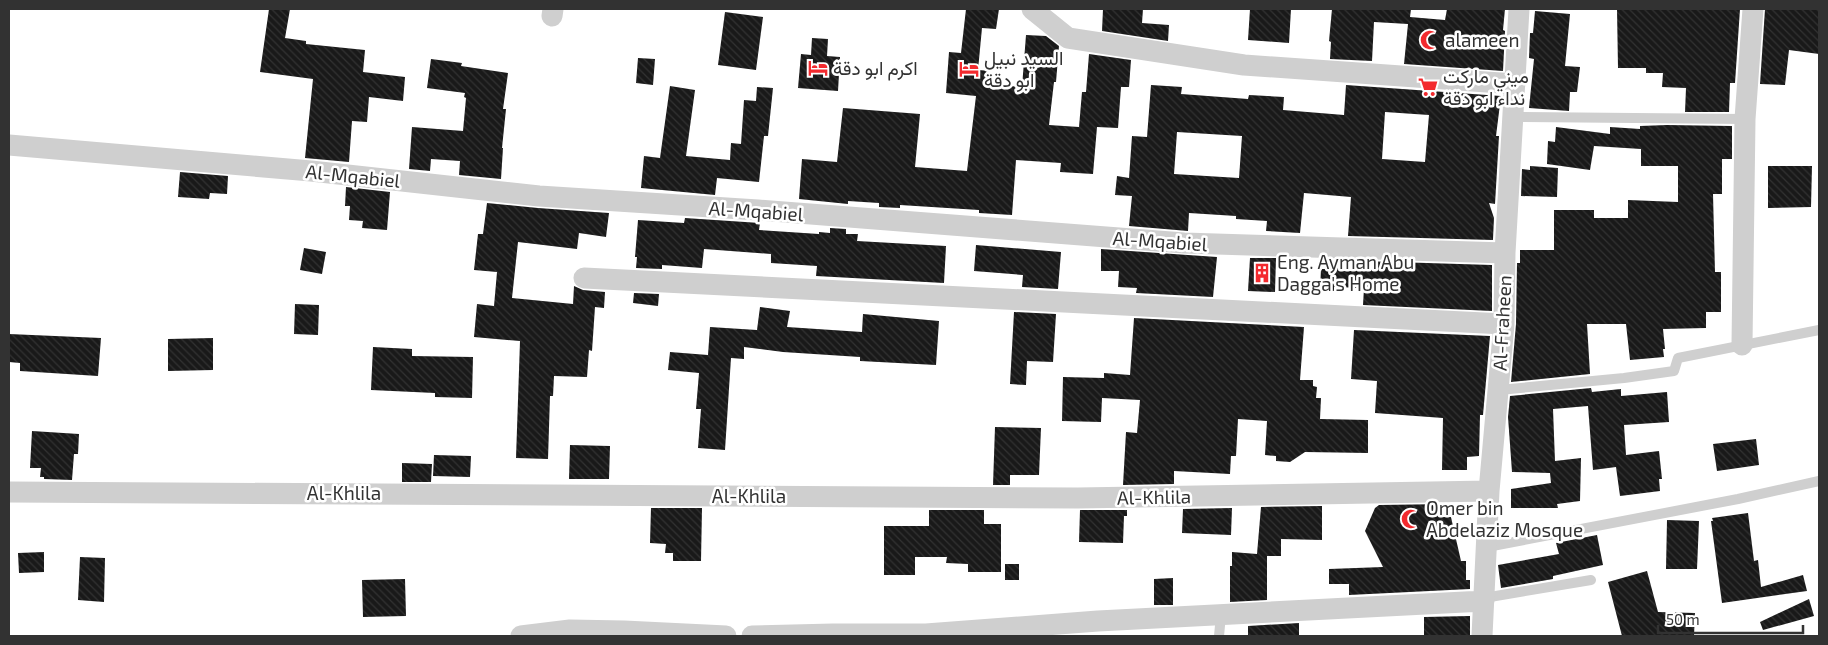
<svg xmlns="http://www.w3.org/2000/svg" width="1828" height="645" font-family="'Exo 2',Vazirmatn,sans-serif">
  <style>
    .building { fill: url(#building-back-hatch); fill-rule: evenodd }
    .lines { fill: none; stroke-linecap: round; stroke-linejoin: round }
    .service { stroke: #cfcfcf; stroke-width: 10 }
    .minor { stroke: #cfcfcf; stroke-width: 21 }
    .labels { text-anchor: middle; stroke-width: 5; stroke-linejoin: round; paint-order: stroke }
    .poi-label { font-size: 19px; fill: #323232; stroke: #fff; text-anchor: start }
    .street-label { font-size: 19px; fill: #323232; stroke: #fff }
  </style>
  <defs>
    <pattern id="building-back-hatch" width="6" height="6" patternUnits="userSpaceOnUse" patternTransform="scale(1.25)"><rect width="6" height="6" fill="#191919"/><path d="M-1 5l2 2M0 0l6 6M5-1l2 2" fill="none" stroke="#323232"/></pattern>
  </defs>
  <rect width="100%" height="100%" fill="#fff"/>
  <path class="building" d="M269 9H290L285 38 306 41V44L365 50 363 72 405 77 403 101 369 97 367 122 352 121 349 162 305 158 313 79 260 72Z
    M966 9H999L996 29 982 28 978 70 991 71 990 84 1022 87 1026 35 1046 36 1059 46 1056 82H1054L1049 125 1079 127 1082 92H1086L1089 54 1131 60 1129 87H1121L1118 128 1097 127 1093 174 1060 172 1061 163 1016 160 1012 215 979 213V210L900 205V208L879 207V203L848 201V204L799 199 802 159 837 162 843 108 920 114 915 167 967 171 976 96 946 93 949 52 961 53Z
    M1103 9H1143L1142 23 1169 25 1168 41 1102 31Z
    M1250 9H1291L1289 43 1248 40Z
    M1332 9H1411L1410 17 1445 20 1447 9H1505L1503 30 1505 31 1503 71 1404 64 1408 24 1374 22 1372 61 1330 59 1331 42 1329 41Z
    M1617 9H1740L1735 83H1730L1729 112H1685L1686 88 1662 87 1663 73H1646V68H1618Z
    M1765 9H1819V54L1789 50 1785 85 1760 84Z
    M1535 11 1570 14 1565 66 1580 67 1577 92H1570L1569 111 1529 108 1534 59 1529 58 1530 33H1533Z
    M725 12 763 17 756 70 718 65Z
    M812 38 828 39 827 56 840 57 838 91 798 88 801 54 811 55Z
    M638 58 655 59 653 85 636 83Z
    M431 59 462 63 461 66 508 73 503 109H506L502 148H503L501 179 459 175 460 161 431 159 430 171 409 169 412 127 463 131 466 98 464 97 465 93 427 88Z
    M1151 85 1182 87 1181 94 1248 99 1249 95 1284 97 1283 110 1344 115 1346 85 1501 96 1496 136H1499L1495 204 1489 203 1494 218 1493 239V240L1348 236 1351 197 1304 193 1300 233 1266 231 1267 221 1236 219V216L1189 213 1188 231 1129 226 1132 196 1115 195 1117 176 1129 178 1132 136 1147 137ZM1385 112 1429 115 1425 162 1382 159ZM1177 132 1242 136 1239 178 1174 174Z
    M670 86 695 90 686 156 730 160 731 143 741 144 744 100 756 101 757 87 773 88 768 136H764L759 182 717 178 715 195 641 188 644 156 660 158Z
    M1667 125 1732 126V159H1722V194H1713L1715 272H1721V312H1706V328L1663 329 1665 349H1663L1664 357 1630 360 1626 324H1587L1590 374 1511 382 1516 324 1517 263H1520V250H1554V210H1594V218H1628V200L1678 202V166H1641V149L1594 146 1590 170 1547 164 1548 141 1555 142 1556 127 1610 134V127L1640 129V126Z
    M1530 166 1558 168 1557 197 1521 196 1522 169 1530 170Z
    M1768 166H1812L1811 207 1768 208Z
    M180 172 228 176 227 194 210 193 209 199 178 197Z
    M346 187 390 192 387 230 362 228 363 221 349 220 350 206H345Z
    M487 203 538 208 609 213 606 237 579 233 577 249 518 242 512 298 573 304 574 286 583 290 605 292 604 308 595 307 592 351 589 350 587 377 554 376 553 396H550L548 459 516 458 520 341 474 337 477 304 494 306 497 272 474 270 478 234H483Z
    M685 218 760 223 759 230 819 234V232L830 233V228L846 229V234H858L857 241 946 246 944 283 816 276 817 266 771 263V254L704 249 702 268 662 265V269L636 268 637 257H635L638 220 684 223Z
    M976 245 1061 252 1058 289 1022 287 1023 275 974 271Z
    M304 248 326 252 322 274 300 270Z
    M1101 249 1217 257 1213 297 1136 293 1137 288 1118 287 1119 271H1101Z
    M1250 258H1276L1275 292 1248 291Z
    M1329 260 1492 265V311L1363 305 1364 288 1334 287V291L1320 290 1321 269H1328Z
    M634 293 659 294 658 306 633 303Z
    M295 304 319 305 318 335 294 334Z
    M760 307 790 311 787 327 862 332 863 314 939 321 936 365 860 361V357L783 352 744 347V359L731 358 725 450 698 448 701 409H696L699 373 668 370 670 352 708 355 710 327 757 330Z
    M1014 312 1056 314 1053 362 1027 361 1026 385 1010 384Z
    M1134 318 1304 327 1300 380H1313V386L1317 387 1316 398H1321L1320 419 1368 420V453L1305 452 1290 462 1276 461V456L1265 455 1267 421 1238 419 1236 456H1231L1230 474 1174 471V484L1123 485 1126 432 1137 433 1140 400 1102 398 1101 422 1062 421 1063 377 1104 378V373L1130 375Z
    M1354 330 1490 336 1483 415H1480L1479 456 1467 457V470H1442L1443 418 1375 413 1377 381 1351 379Z
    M9 334 101 338 98 376 20 371V363L9 362Z
    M213 338V370L168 371V339Z
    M373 347 412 349V356L473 357 472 398 435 397V393L371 390Z
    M1591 388 1592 392 1621 389V396L1667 392 1669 422 1624 425 1626 455 1659 451 1662 479H1659L1660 491 1620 496 1616 467 1593 470 1588 406 1553 409 1555 461 1581 458 1580 501 1557 504 1558 508H1511V489L1551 483 1550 473 1512 472 1508 417 1510 396Z
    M995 427 1041 428 1039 475H1010V485H993Z
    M32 431 79 434 78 454H74L72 480 44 479V477H40L41 468H30Z
    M1756 439 1759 465 1717 471 1713 444Z
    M570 445 610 446 609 479H569Z
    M434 455 471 456 470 477 433 476Z
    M402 463 432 464 431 482H402Z
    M1448 504 1461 561H1466V580H1470V589L1349 595V584H1329V569L1383 567 1365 531 1375 508 1379 505Z
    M1322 506V540L1281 539V556H1267V600L1230 602V566H1232V552L1257 554 1261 507Z
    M651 508H702L701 561H673V553H665L666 544 650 543Z
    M1232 508 1231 535 1182 533 1183 509Z
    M929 510H984V524H1001V572H968V564L946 563 947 557H915V575H884V526H929Z
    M1080 510H1127V516H1124L1123 543 1079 542Z
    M1748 513 1754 561 1758 560 1761 587 1803 575 1807 591 1722 603 1711 521H1713L1712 518Z
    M1667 520 1699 521 1697 569H1666Z
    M1597 535 1603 565 1553 576V579L1501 588 1498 565 1559 554 1556 543Z
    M44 552V572L19 573 18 553Z
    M80 557 105 558 104 602 78 600Z
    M1005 564H1019V580H1005Z
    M1647 571 1658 612 1695 613 1694 636H1622L1608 582Z
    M1173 578V605H1154V579Z
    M405 579 406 616 363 617 362 580Z
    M1809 599 1814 616 1763 630 1760 622Z
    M1470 616V636H1424V617Z
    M1299 623V636H1248V626Z"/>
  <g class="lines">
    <path class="service" d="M1513 117 1745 119
      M1499 390 1624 378 1674 371 1678 358 1819 330
      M1487 547 1738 499 1819 481
      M1484 598 1591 580
      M1219 636 1221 615"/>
    <path class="minor" d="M1032 9 1068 38 1244 65 1515 84
      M552 16 553 9
      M9 145 311 171 539 196 758 210 1184 243 1505 253
      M584 278C891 292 1197 310 1504 324
      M1742 345 1745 119 1753 9
      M9 492 1078 498 1489 491
      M521 636 570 630 624 631 726 636
      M752 636 833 634H926L1098 621 1484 601
      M1482 636 1489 491 1504 324 1505 253 1519 9"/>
  </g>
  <defs>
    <symbol id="mosque-bare" viewBox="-9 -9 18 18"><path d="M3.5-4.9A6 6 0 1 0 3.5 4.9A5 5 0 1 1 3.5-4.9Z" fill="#f32a2e" stroke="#fff" stroke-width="2.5" paint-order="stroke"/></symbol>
    <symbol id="hotel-bare" viewBox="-9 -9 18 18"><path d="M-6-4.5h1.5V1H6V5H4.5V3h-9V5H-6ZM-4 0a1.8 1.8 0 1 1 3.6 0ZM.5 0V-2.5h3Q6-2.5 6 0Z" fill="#f32a2e" stroke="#fff" stroke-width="2.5" paint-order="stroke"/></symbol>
    <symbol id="supermarket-bare" viewBox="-9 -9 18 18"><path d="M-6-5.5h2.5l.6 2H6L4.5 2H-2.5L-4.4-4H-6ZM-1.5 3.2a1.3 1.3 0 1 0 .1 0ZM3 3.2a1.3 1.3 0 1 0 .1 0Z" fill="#f32a2e" stroke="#fff" stroke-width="2.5" paint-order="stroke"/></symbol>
    <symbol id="building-bare" viewBox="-9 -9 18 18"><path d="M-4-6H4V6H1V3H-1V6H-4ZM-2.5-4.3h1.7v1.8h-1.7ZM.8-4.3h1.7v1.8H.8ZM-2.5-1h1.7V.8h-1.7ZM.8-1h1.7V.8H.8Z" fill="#f32a2e" stroke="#fff" stroke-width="2.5" paint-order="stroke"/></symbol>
  </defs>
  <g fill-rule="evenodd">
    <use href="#mosque-bare" x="1416" y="26" width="28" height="28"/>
    <use href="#hotel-bare" x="804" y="54" width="28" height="28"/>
    <use href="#hotel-bare" x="955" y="55" width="28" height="28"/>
    <use href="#supermarket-bare" x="1414" y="73" width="28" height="28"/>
    <use href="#building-bare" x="1248" y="259" width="28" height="28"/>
    <use href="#mosque-bare" x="1397" y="505" width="28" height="28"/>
  </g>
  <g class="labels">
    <g class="poi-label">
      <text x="1445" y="47">alameen</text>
      <text x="984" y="65">السيد نبيل<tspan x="984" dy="22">ابو دقة</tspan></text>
      <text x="833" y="75">اكرم ابو دقة</text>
      <text x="1443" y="83">ميني ماركت<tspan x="1443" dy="22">نداء ابو دقة</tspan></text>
      <text x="1277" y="269">Eng. Ayman Abu<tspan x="1277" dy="22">Dagga's Home</tspan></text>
      <text x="1426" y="515">Omer bin<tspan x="1426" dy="22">Abdelaziz Mosque</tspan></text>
    </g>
    <g class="street-label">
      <text transform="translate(353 176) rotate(6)" y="7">Al-Mqabiel</text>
      <text transform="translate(756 211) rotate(4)" y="7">Al-Mqabiel</text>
      <text transform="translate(1160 241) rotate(4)" y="7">Al-Mqabiel</text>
      <text transform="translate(1502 323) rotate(-87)" y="7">Al-Fraheen</text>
      <text x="344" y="500">Al-Khlila</text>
      <text x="749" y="503">Al-Khlila</text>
      <text transform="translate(1154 497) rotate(-1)" y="7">Al-Khlila</text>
    </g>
  </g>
  <rect width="1828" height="645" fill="none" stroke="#323232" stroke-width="20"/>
  <path d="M1658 625v8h145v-8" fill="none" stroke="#323232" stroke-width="2.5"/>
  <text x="1666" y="625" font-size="15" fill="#323232" stroke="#ffffff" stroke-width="4" paint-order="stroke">50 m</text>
</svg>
